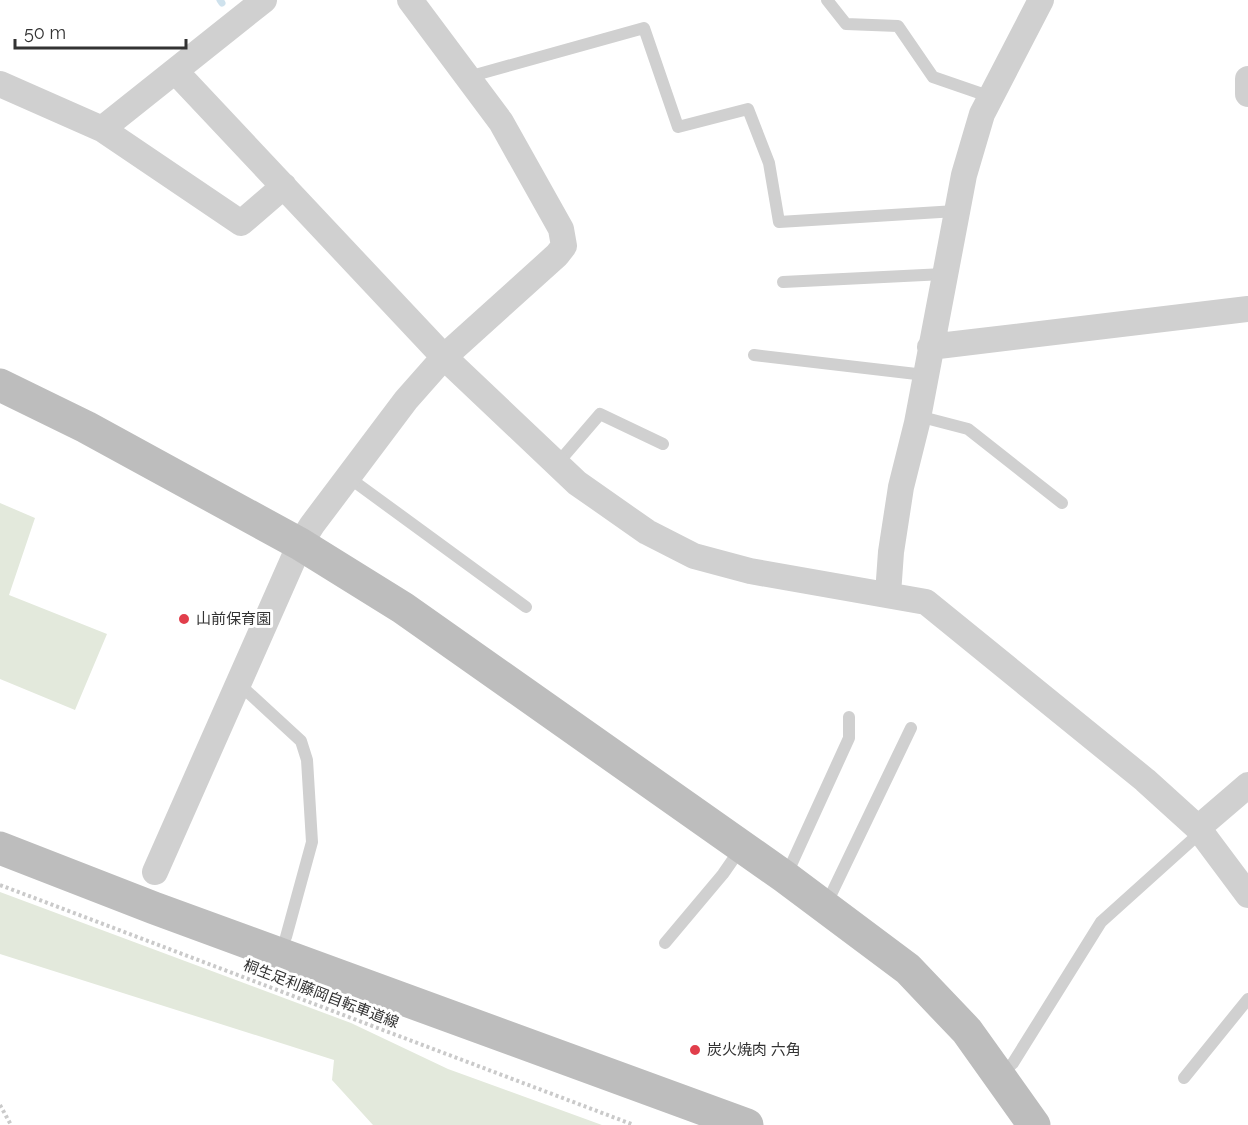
<svg xmlns="http://www.w3.org/2000/svg" width="1248" height="1125" font-family="Raleway,'Noto Sans JP',sans-serif">
  <style>
    .green { fill: #e3e9dc }
    .lines { fill: none; stroke-linecap: round; stroke-linejoin: round }
    .stream { stroke: #cfe2ed; stroke-width: 7 }
    .path { stroke: #cacaca; stroke-width: 4; stroke-dasharray: 3 3; stroke-linecap: butt }
    .lane { stroke: #d0d0d0; stroke-width: 12 }
    .street { stroke: #d0d0d0; stroke-width: 26 }
    .secondary { stroke: #bdbdbd; stroke-width: 33 }
    .poi-dot { fill: #e13e4b; stroke: #fff; stroke-width: 2 }
    .labels { text-anchor: middle; stroke-width: 6; stroke-linejoin: round; paint-order: stroke }
    .poi-label { font-size: 15px; fill: #333; stroke: #fff; text-anchor: start }
    .street-label { font-size: 15px; fill: #333; stroke: #fff }
  </style>
  <rect width="100%" height="100%" fill="#fff"/>
  <path class="green" d="M0 503 35 518 9 595 107 634 75 710 0 679Z
    M0 892 351 1023 448 1069 602 1125H373L332 1080 334 1060 0 954Z"/>
  <g class="lines">
    <path class="stream" d="M220 0 222 3"/>
    <path class="path" d="M0 885 634 1125
      M0 1105 11 1125"/>
    <path class="lane" d="M827 0 846 24 898 26 933 77 991 97
      M468 77 644 28 678 127 748 109 769 163 779 222 956 211
      M783 282 944 274
      M754 355 925 375
      M918 416 968 429 1062 503
      M557 464 600 414 663 444
      M348 477 526 607
      M238 683 301 741 307 760 312 842 286 937
      M786 876 849 738V717
      M826 905 911 728
      M665 943 723 874 741 848
      M1000 1075 1013 1063 1101 922 1201 832
      M1184 1078 1248 999"/>
    <path class="street" d="M176 72 444 357 577 483 647 532 694 556 750 571 926 602 1145 780 1198 828 1248 895
      M1248 79V94
      M0 84 102 129 264 0
      M102 129 241 223 284 186
      M930 347 1248 309
      M888 594 891 552 901 487 917 423 964 175 982 114 1041 0
      M1198 828 1248 785
      M155 872 300 544 312 525 406 400 444 357 557 255 564 246 561 229 501 122 410 0"/>
    <path class="secondary" d="M0 385 86 427 300 544 403 608 785 877 908 969 967 1031 1034 1125
      M0 848 154 908 747 1125"/>
  </g>
  <g class="poi-dot">
    <circle cx="184" cy="619" r="6"/>
    <circle cx="695" cy="1050" r="6"/>
  </g>
  <g class="labels">
    <g class="poi-label">
      <text x="196" y="624">山前保育園</text>
      <text x="707" y="1055">炭火焼肉 六角</text>
    </g>
    <g class="street-label">
      <text transform="translate(321 994) rotate(21)" y="5">桐生足利藤岡自転車道線</text>
    </g>
  </g>
  <path d="M15 39v9h171v-9" fill="none" stroke="#333333" stroke-width="3"/>
  <text x="24" y="39" font-size="18" fill="#333333" stroke="#ffffff" stroke-width="4.5" paint-order="stroke">50 m</text>
</svg>
